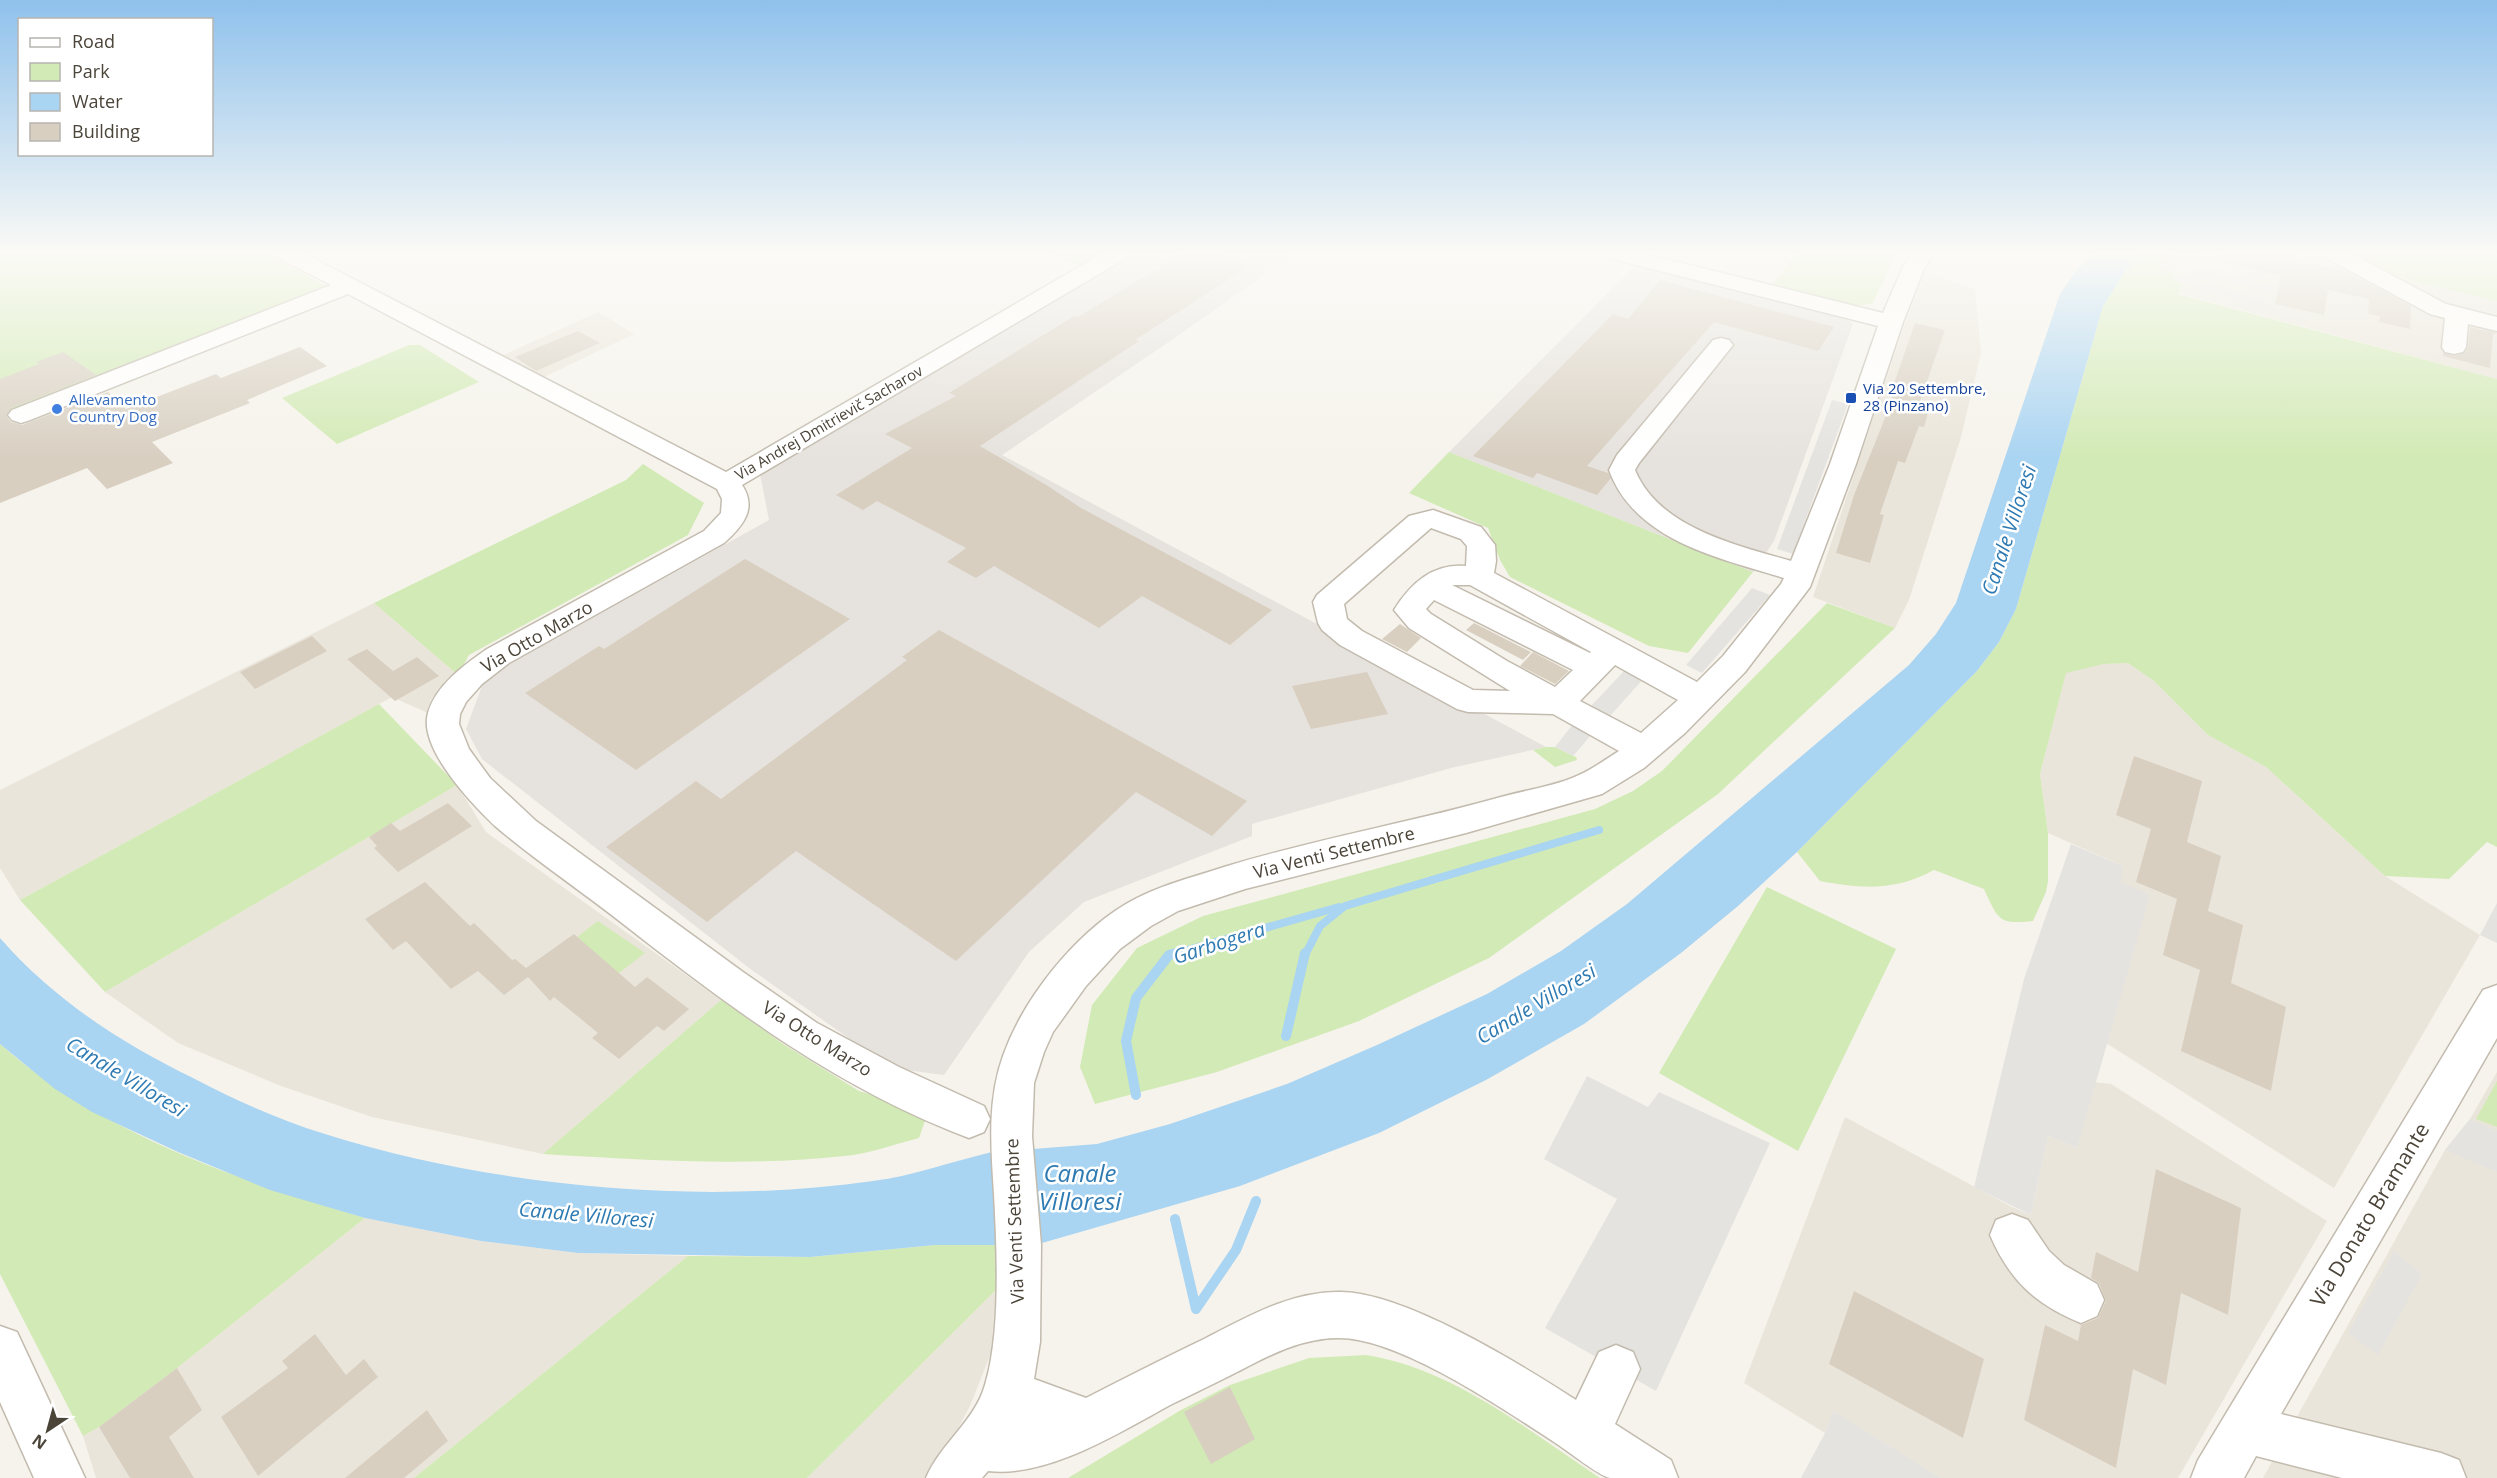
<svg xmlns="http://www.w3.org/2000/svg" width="2497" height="1478" font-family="'Open Sans',sans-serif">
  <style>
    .residential { fill: #eae5da }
    .industrial { fill: #e6e2dd }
    .green { fill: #d2eab5 }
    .parking { fill: #e5e3e0 }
    .water { fill: #a9d4f2 }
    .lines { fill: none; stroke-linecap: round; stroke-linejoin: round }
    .stream-far1 { stroke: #a9d4f2; stroke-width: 8 }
    .stream { stroke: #a9d4f2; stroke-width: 10 }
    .building { fill: #d8cfc1 }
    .minor-casing { stroke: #c2bbae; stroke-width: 3 }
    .minor { fill: #fff; fill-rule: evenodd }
    .transit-dot { fill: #1a4fb4; stroke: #fff; stroke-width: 2 }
    .shop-dot { fill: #3f7fe0; stroke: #fff; stroke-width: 2 }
    .labels { text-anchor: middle; stroke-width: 5; stroke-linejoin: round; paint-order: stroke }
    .far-transit-label { font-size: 15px; fill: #164399; stroke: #fff; text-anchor: start }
    .far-shop-label { font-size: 15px; fill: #366cbe; stroke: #fff; text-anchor: start }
    .far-street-label { font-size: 15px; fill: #4b4439; stroke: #fff }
    .street-label { font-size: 18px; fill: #4b4439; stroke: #fff }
    .water-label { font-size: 20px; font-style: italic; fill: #2e7ab2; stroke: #fff }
    .near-street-label { font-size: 21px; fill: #4b4439; stroke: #fff }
    .near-water-label { font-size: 24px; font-style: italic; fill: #2e7ab2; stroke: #fff }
  </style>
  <rect width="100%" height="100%" fill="#f6f3ec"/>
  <path class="residential" d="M2178 253H2353L2362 259 2411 279 2497 301V379L2178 293 2185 278 2163 265Z
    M1925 272 1975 289 1981 353 1961 437 1909 600 1895 628 1813 597 1905 323Z
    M598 312 634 334 542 378 499 357Z
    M374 603 458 675 430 714 392 697 20 900 0 868V790Z
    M2128 663 2154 681 2208 735 2266 767 2385 876 2480 935 2334 1188 2106 1043 2149 895 2120 882 2123 866 2048 833 2040 774 2066 672 2104 664Z
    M457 785 486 832 721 1000 543 1154 372 1117 281 1086 178 1043 105 992Z
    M2497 1072V1478H2263L2445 1150 2470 1119Z
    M2094 1082 2111 1084 2327 1221 2178 1478H1941L1833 1412 1825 1433 1744 1383 1845 1117 2012 1207 2031 1215 2048 1136 2077 1148Z
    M365 1218 481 1241 578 1253 688 1256 414 1478H96L83 1436 99 1427 177 1368Z
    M996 1290 991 1353 970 1406 944 1454 924 1478H807Z"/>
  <path class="industrial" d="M1131 253H1295L1179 335 1002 455 1546 747 1451 768 1252 824V836L1084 902 1029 952 944 1075 891 1068 749 968 482 759 466 729 485 678 769 520 760 474Z
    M1637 264 1841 316 1853 324 1774 541 1753 572 1449 452Z"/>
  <path class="green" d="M0 253H268L332 290 8 418 4 415 0 417Z
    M1044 253H1105L1083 266Z
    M1797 253H1897L1872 304 1852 306 1771 286Z
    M2145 253H2178L2164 265 2186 278 2178 294 2497 379V847L2487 842 2449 879 2385 876 2266 767 2208 735 2154 681 2128 663 2104 664 2066 673 2040 774 2048 833V881L2046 892 2033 921C1998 925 1998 919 1984 889L1934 870C1895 891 1863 889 1820 881L1797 852 1977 671 1999 642 2016 609 2103 306 2126 270Z
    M2353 253H2497V301C2454 290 2388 280 2353 253Z
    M409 345H420L479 382 337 444 282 398Z
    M1449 452 1753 572 1688 653 1649 646 1510 577 1500 560 1488 528 1409 493Z
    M643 464 704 503 688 535 469 655 458 675 374 603 626 480Z
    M1827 603 1895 628 1718 794 1489 958 1359 1021 1217 1072 1095 1104 1080 1067 1092 1005 1137 948 1203 916 1595 809 1633 791 1662 771Z
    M379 704 457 785 105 992 20 900Z
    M1546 747H1555L1576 757 1577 760 1555 767 1533 750Z
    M1767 887 1896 949 1798 1151 1659 1073Z
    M598 921 645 953 619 973 616 971 577 937Z
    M721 1000 783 1044 859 1091 907 1105 926 1118 919 1138C895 1144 869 1154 844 1156 744 1167 643 1160 543 1154Z
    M0 1044C103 1135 236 1179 365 1218L177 1368 99 1427 83 1436 0 1274Z
    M2497 1081V1127L2476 1119Z
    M935 1245H999L996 1290 807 1478H414L688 1256 810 1257Z
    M1366 1355C1454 1369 1527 1430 1600 1478H1068L1181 1410 1230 1385 1309 1358Z"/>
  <path class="parking" d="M2178 253H2201L2175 274 2159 268Z
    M2227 253H2241L2231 276 2276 287 2273 293 2216 278Z
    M2175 275 2262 300 2258 306 2171 280Z
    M1832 400 1848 404 1793 554 1777 549Z
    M1752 588 1770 595 1702 673 1686 665Z
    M1626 669 1645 677 1610 716 1591 706Z
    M1573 724 1592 734 1573 756 1555 747Z
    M2071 844 2123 866 2121 882 2150 895 2077 1148 2048 1136 2031 1215 1974 1187 2024 979Z
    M2497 903V943L2480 935Z
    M1587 1076 1648 1107 1659 1092 1770 1143 1656 1391 1545 1328 1617 1199 1544 1159Z
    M2470 1119 2497 1131V1172L2445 1150Z
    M2394 1251 2422 1274 2378 1355 2348 1333Z
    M1833 1411 1941 1478H1801L1825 1433Z"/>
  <path class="water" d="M2093 253H2145L2126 270 2103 306 2016 609 1999 642 1977 671 1797 852 1738 906 1681 953 1584 1024 1486 1080 1379 1133 1240 1186 1042 1243 1033 1149 1097 1144 1170 1124 1287 1084 1377 1045 1487 994 1561 951 1627 904 1909 665 1936 634 1956 603 2060 294 2075 272Z
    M0 938C53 999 121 1043 193 1078 235 1100 279 1120 325 1134 494 1187 697 1206 873 1181 913 1176 953 1161 992 1152L999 1245H935L810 1257 578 1253 481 1241 365 1218 270 1190 178 1152 92 1112 55 1089 0 1044Z"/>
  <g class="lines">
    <path class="stream-far1" d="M1170 955 1339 907
      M1305 955 1320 926 1345 906 1599 830"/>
    <path class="stream" d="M1286 1036 1305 953
      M1136 1095 1126 1041 1136 998 1169 955 1176 953
      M1175 1219 1196 1309
      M1196 1309 1236 1250 1256 1201"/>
  </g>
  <path class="building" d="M1184 253H1218L1251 265 1135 340 1139 341 980 446 1048 486 1081 508 1272 610 1230 645 1142 596 1099 628 994 566 976 578 947 562 966 548 877 501 863 510 836 495 912 448 885 434 956 396 949 393 1074 316 1078 317Z
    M2218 253H2298L2295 263 2337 267 2411 306 2410 329 2379 322 2380 316 2368 314 2369 299 2328 290 2324 315 2275 304 2281 276 2217 261Z
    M1660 280 1834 327 1818 351 1714 322 1587 466 1608 473 1611 478 1597 495 1537 473 1533 478 1473 456 1613 314 1628 319Z
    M1915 323 1945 330 1919 404 1930 406 1924 427 1919 426 1905 463 1898 461 1880 514 1884 515 1870 563 1836 553 1854 495 1885 418 1894 389H1892Z
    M2470 327 2497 333 2493 334 2490 368 2443 356V353L2454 356 2465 353 2468 347Z
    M578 331 600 343 536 371 515 357Z
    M300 347 327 366 247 400 250 403 152 442 173 463 107 489 87 468 0 503V379L39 364 36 362 63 352 96 375 11 408 6 416 11 422 22 425 108 392 126 409 216 374 221 378Z
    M745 559 850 619 636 770 525 693 599 646 604 649Z
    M1474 623 1531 652 1523 660 1466 630Z
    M1400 624 1421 638 1407 652 1382 639Z
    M939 630 1247 801 1212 836 1136 792 956 961 796 851 707 922 606 847 696 781 721 799 907 660 902 657Z
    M312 636 327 651 255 689 240 672Z
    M367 649 393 671 417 657 439 676 395 701 347 659Z
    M1533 652 1569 671 1555 684 1520 666Z
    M1367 672 1388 714 1311 729 1292 686Z
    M2134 756 2202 781 2187 842 2221 856 2208 911 2243 925 2231 983 2286 1007 2271 1091 2181 1051 2200 970 2163 955 2177 899 2136 882 2151 829 2116 815Z
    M448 803 472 826 398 872 374 848 377 846 369 837 391 823 400 831Z
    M425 882 470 926 474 923 512 960 515 959 526 968 574 934 635 987 647 977 689 1009 664 1031 657 1026 619 1059 592 1038 598 1033 554 997 550 1001 528 977 504 995 478 971 451 989 406 941 393 950 365 919Z
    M2156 1169 2241 1208 2228 1315 2181 1293 2166 1385 2133 1369 2116 1468 2024 1420 2045 1325 2078 1341 2081 1325 2098 1318 2106 1301 2099 1283 2091 1278 2096 1252 2138 1272Z
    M1854 1291 1984 1359 1963 1438 1829 1364Z
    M315 1334 346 1375 364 1359 378 1377 258 1476 221 1417 288 1368 282 1361Z
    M177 1368 202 1410 169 1437 194 1478H130L99 1427Z
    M1230 1387 1255 1439 1211 1464 1184 1412Z
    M427 1410 448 1441 404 1478H345Z"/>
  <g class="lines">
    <defs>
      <path id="minor" d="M276 253H303L726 472 1103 253H1129L1126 258 742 485C758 509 742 527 724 543L509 663 482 684 466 702 460 714 459 724 469 749 490 778 536 821 743 972 817 1023 899 1067 984 1106 990 1119 984 1132 969 1138C837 1088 732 1009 622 923 580 890 536 861 495 826 472 804 418 748 428 713 436 685 464 665 487 649L704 531 721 513 722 499 717 489 348 294 30 420 21 423 12 420 8 415 12 410 331 285 279 258Z
        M1606 253H1642L1883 313 1902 269 1912 253H1934L1924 269 1903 322 1856 464 1810 587 1745 672 1685 733 1644 768 1602 794 1466 833 1245 889 1178 911 1151 926 1120 949 1086 986 1053 1032 1044 1052 1034 1083 1032 1136 1041 1245 1040 1342 1034 1379 1086 1398C1125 1378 1164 1358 1204 1339 1247 1317 1291 1291 1341 1292 1406 1293 1520 1364 1576 1400L1599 1352 1616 1345 1633 1352 1640 1369 1615 1424 1671 1460 1678 1478C1659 1478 1627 1478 1610 1478 1599 1476 1568 1451 1557 1444 1505 1410 1400 1338 1339 1338 1301 1338 1270 1355 1237 1372 1216 1383 1194 1393 1172 1404 1120 1432 1048 1478 988 1471L982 1478H926C940 1444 975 1421 985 1385 1001 1332 997 1250 994 1194 991 1147 987 1101 1003 1056 1023 999 1074 935 1126 904 1156 886 1191 878 1224 867 1315 839 1409 823 1501 797 1526 790 1556 786 1579 775 1593 769 1606 759 1619 751L1553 714 1468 712 1457 709 1340 645 1322 630 1318 623 1313 602 1317 595 1409 516 1433 510 1481 527 1495 545 1496 561 1494 573 1697 682 1723 656 1781 584 1784 578C1719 558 1635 541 1609 470L1617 455 1713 340 1721 338 1729 340 1733 345 1729 350 1639 463 1635 470C1659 528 1736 545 1791 561L1830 464 1878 326 1609 258ZM1431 528 1461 539 1467 546 1466 566C1433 563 1411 583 1394 610L1409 628 1510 691 1473 690 1362 631 1347 619 1344 604ZM1452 585H1470L1591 652 1590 653ZM1434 600 1573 670 1555 687 1507 661 1431 614 1426 609ZM1615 665 1678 700 1641 733 1580 701Z
        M2323 253H2350L2446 304 2497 317V331L2468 324 2466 347 2463 352 2454 354 2445 352 2442 347 2445 318 2430 314 2326 258Z
        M2497 985V1038L2281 1414 2441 1453 2459 1460 2466 1478H2342L2256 1456 2244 1478H2191L2198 1460 2227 1412 2483 990Z
        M2012 1214 2028 1220 2049 1251 2064 1265 2097 1284 2104 1300 2097 1316 2081 1323C2035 1304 2010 1281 1990 1235L1996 1220Z
        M0 1326 17 1332 85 1478H34L0 1402Z"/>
    </defs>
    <use href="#minor" class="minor-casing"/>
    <use href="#minor" class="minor"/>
  </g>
  <linearGradient id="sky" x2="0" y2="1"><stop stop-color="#8fc1ec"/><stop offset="0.55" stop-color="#fbfaf6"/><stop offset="1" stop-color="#fbfaf6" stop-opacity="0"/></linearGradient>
  <rect width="2497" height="460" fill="url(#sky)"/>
  <rect class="transit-dot" x="1845" y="392" width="12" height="12" rx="3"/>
  <circle class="shop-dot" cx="57" cy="409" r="6"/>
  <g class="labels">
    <g class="far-transit-label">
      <text x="1863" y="394">Via 20 Settembre,<tspan x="1863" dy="17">28 (Pinzano)</tspan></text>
    </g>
    <g class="far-shop-label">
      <text x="69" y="405">Allevamento<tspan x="69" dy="17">Country Dog</tspan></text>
    </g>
    <g class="far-street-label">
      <text transform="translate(829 423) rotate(-30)" y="5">Via Andrej Dmitrievič Sacharov</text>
    </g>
    <g class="street-label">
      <text transform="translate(537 637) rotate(-30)" y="6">Via Otto Marzo</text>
      <text transform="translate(1334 853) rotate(-14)" y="6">Via Venti Settembre</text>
      <text transform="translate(817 1039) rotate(32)" y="6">Via Otto Marzo</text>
      <text transform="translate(1015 1221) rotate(-92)" y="6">Via Venti Settembre</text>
    </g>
    <g class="water-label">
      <text transform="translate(2009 530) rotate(-72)" y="7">Canale Villoresi</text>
      <text transform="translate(1219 943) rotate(-18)" y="7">Garbogera</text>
      <text transform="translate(1536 1004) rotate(-31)" y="7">Canale Villoresi</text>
      <text transform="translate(126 1077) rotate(31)" y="7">Canale Villoresi</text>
      <text transform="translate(586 1215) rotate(5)" y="7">Canale Villoresi</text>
    </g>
    <g class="near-street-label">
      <text transform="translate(2370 1215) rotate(-59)" y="7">Via Donato Bramante</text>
    </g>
    <g class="near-water-label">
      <text x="1080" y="1182">Canale<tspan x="1080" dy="28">Villoresi</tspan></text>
    </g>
  </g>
  <rect x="18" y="18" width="195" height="138" fill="#ffffff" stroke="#b7b4b0" stroke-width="1.5"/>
  <rect x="30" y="38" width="30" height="9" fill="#ffffff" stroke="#b7b4b0" stroke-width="1.5"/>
  <text x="72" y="48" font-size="18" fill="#4b4439">Road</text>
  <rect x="30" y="63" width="30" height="18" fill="#d2eab5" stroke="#b7b4b0" stroke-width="1.5"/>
  <text x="72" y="78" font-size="18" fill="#4b4439">Park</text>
  <rect x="30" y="93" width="30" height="18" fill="#a9d4f2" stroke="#b7b4b0" stroke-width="1.5"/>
  <text x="72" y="108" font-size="18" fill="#4b4439">Water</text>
  <rect x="30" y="123" width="30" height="18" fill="#d8cfc1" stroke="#b7b4b0" stroke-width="1.5"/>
  <text x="72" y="138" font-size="18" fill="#4b4439">Building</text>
  <g transform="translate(48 1430) rotate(216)" stroke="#ffffff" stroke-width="4.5" paint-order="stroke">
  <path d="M0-4.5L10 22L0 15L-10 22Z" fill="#4b4439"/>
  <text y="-9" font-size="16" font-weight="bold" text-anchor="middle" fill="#4b4439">N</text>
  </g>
</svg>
